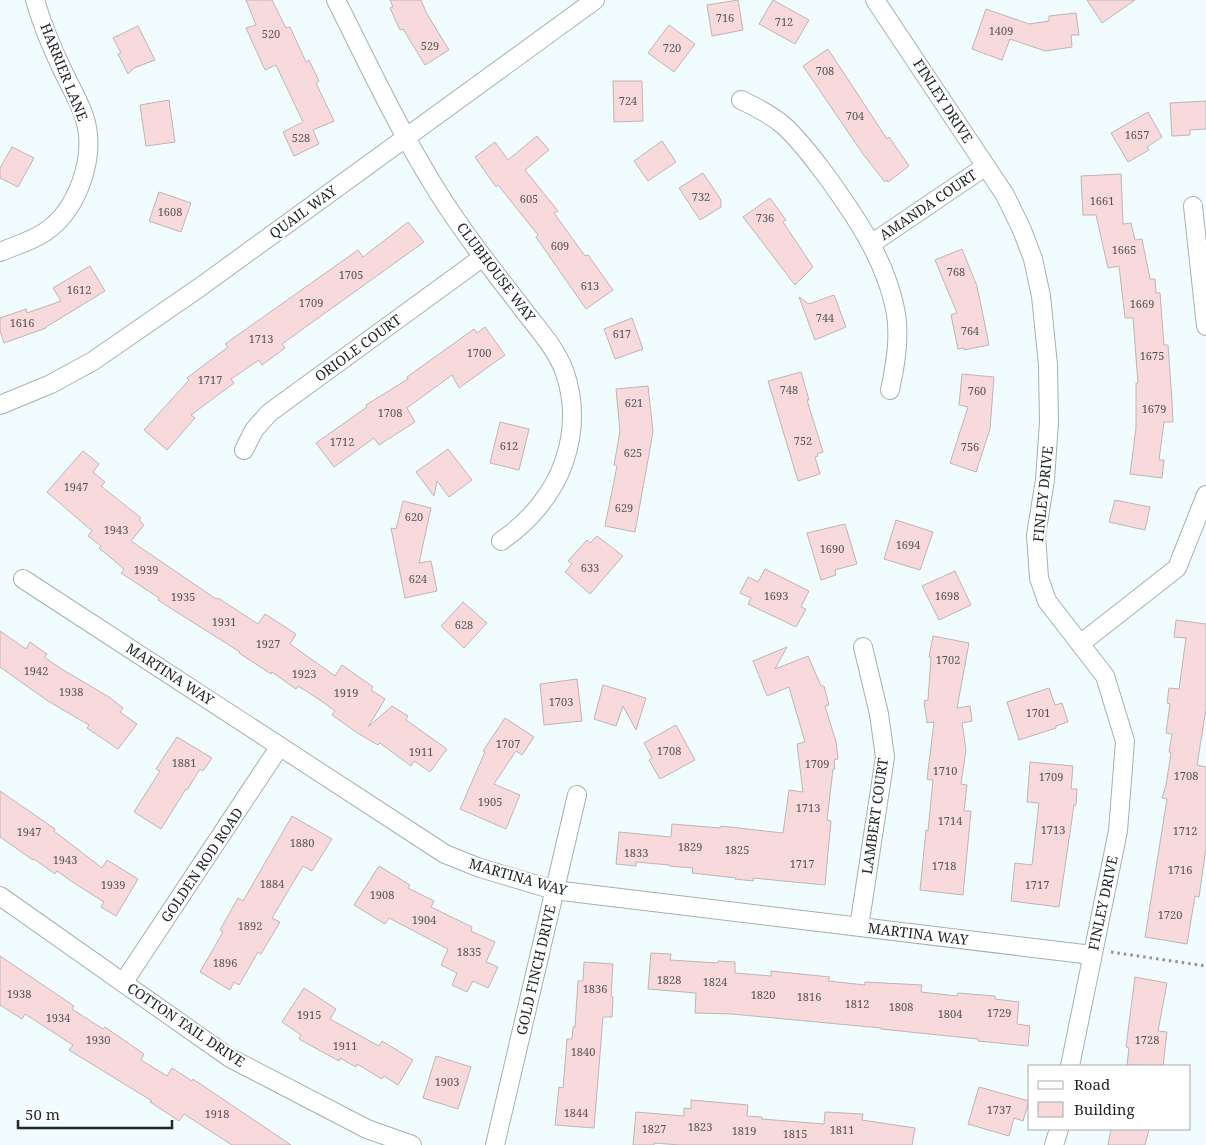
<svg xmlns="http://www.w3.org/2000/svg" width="1206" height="1145" font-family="'Noto Serif',serif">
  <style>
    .building { fill: #f9dadc; stroke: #bfb4b5 }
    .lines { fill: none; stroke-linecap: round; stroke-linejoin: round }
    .minor-casing { stroke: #a5b0b1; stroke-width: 20 }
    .path { stroke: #8e9697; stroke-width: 3; stroke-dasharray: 2.5 4; stroke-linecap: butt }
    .minor { stroke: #fff; stroke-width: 18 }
    .labels { text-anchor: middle; stroke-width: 4.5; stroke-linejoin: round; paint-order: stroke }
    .number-label { font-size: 11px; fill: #585455 }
    .street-label { font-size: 14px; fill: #232728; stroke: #fff }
  </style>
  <rect width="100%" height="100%" fill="#f0fcfd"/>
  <path class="building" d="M246 0H272L286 28 290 27 306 62 309 60 319 81 316 83 334 121 313 130 319 144 294 156 283 132 303 122 276 65 265 70 246 28 256 25Z
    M390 0H421L427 14 449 50 425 65 403 29 400 30 390 8 393 7Z
    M738 0 743 30 712 36 707 5Z
    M773 0 809 20 795 44 759 24Z
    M1087 0H1135L1102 23Z
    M986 9 1029 24 1049 21V16L1076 13 1079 35H1071L1072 47 1045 51 1010 39 1002 60 972 49Z
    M669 25 695 44 674 72 648 53Z
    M138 26 155 60 134 68 128 74 118 54 121 53 113 38Z
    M828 49 887 139 889 137 909 166 888 182 887 180 885 182 863 154 803 66Z
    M613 81H642L643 121 614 122Z
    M169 100 175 142 146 146 140 105Z
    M1206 101V129L1190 130V135L1172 136 1170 103Z
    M1148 112 1162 137 1147 147 1149 150 1128 162 1111 133Z
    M537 136 549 150 525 170 558 211 554 213 585 256 588 255 613 290 586 309 536 237 538 235 498 185 496 187 475 157 495 142 508 160Z
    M662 141 676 162 648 181 634 161Z
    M12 147 34 158 18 187 0 178V168Z
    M703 173 721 200V207L700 220 679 188Z
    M1121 174 1123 224 1131 223 1135 240 1142 239 1150 279H1155L1156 293H1160L1164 345H1168L1172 401 1173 422H1164L1159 460H1164L1162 478 1130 474 1136 428V383H1138L1133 318H1125L1119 266 1108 268 1096 215H1083L1081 176Z
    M159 192 191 203 181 232 149 221Z
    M770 198 786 220 783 222 813 267 795 285 743 217Z
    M408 222 424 242 282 344 285 348 262 365 259 360 231 379 234 383 191 415 195 418 167 450 144 430 189 380 187 378 228 347 225 344 358 250 363 257Z
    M962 249 977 286 989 345 964 350V348L958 349 951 315 957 313 935 260Z
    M90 266 105 291 46 327V328L4 343 0 331V318L26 309 27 313 61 301 53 288Z
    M834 295 846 327 815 340 799 297 809 304Z
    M632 318 643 349 615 359 604 329Z
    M485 327 505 355 459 388 452 375 407 408 415 422 379 445 374 438 334 467 316 443 367 407 366 405 408 379 407 377 474 329 477 333Z
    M801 372 809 400H807L823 452 817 454 818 456 815 457 820 474 798 481 768 381Z
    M962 374 994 377 990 429 976 472 950 463 968 407 959 405Z
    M648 386 653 432 635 532 605 526 617 466 614 465 620 431 616 389Z
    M500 422 529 429 519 470 490 463Z
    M448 449 472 480 449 497 437 481 434 496 416 472Z
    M83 451 99 464 93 472 105 482 101 486 141 518 139 520 144 525 131 541 216 599 218 598 258 624 265 614 296 634 290 644 335 676 342 665 373 687 371 690 385 699 368 727 392 706 408 716 406 720 447 749 430 772 414 761 411 766 380 743 378 745 359 734 332 715 335 711 320 700 298 686 296 689 272 672 271 674 239 653 240 652 175 611 158 600 159 598 121 573 124 569 99 548 101 546 88 536 92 531 47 492Z
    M1115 500 1150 507 1145 530 1109 522Z
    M403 501 431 508 419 563 431 561 437 591 405 598 391 528 396 529Z
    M896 520 933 532 920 570 884 559Z
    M845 524 857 564 835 570 836 575 821 580 807 533Z
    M597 536 623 556 590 594 565 572 572 564 568 561 587 540 590 543Z
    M765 569 809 591 801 607 806 609 796 627 748 604 751 598 740 593 748 577 758 582Z
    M955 571 971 605 939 620 922 586Z
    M463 602 487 623 464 648 441 626Z
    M1176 620 1206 624V709L1197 765 1206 767V848L1199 897 1195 896 1187 944 1145 937 1167 799 1162 798 1166 785 1171 753 1169 752 1172 734 1166 733 1170 704 1167 703 1169 688 1179 689 1186 638 1174 637Z
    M0 631 26 649 30 642 47 654 44 657 60 668 109 697 123 708 120 712 137 724 118 749 87 728 89 725 48 701 0 667Z
    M933 636 969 643 957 708 970 706 972 721 962 723 966 750 961 784 967 785 964 811H971L963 895 920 890 926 830 928 831 933 780 927 779 934 722 927 723 924 701 928 700 931 657H929Z
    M787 647 775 669 808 656 821 686H824L829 705 825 706 836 742 838 759 834 760 835 769H833L827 820 831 821 825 885 753 878V881L735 879 736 878 692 873 693 868 669 866V865L636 862V866L616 864 619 832 671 837 672 824 720 828 721 826 783 833 789 790 803 792 797 744 805 742 789 687 767 696 753 661Z
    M577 679 582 721 544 725 540 684Z
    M603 685 646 698 636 730 623 706 616 726 594 719Z
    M1049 688 1055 705 1062 703 1068 722 1056 726V728L1019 740 1007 702Z
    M505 718 534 737 522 755 516 751 494 784 520 795 506 829 460 809 485 752 483 751Z
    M676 725 695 760 660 779 649 760 652 758 644 743Z
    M177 737 212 758 203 771 200 769 187 790 186 789 161 829 134 812 160 771 156 769Z
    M1030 762 1073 766 1071 789H1077L1076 805H1074L1059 907 1011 901 1015 863 1032 865 1039 803 1027 802Z
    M0 791 55 829 54 831 102 868 107 860 138 879 116 916 101 907 104 902 74 883 57 871 55 874 34 859 33 860 0 837Z
    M292 816 332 839 312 871 303 866 272 918 280 922 261 954 258 952 239 985 234 982 230 990 200 972 223 932 220 930 238 898 243 901Z
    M379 866 410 885 408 888 434 901 431 907 472 927 471 931 495 942 486 962 498 967 488 988 473 981 467 992 452 985 457 973 441 965 448 949 389 918 385 924 354 905Z
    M651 953 671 954 670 960 718 963V961L735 962V973L771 976V971L830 977 828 981 865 985V982L922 985 921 992 957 996 958 993 995 996V999L1019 1002 1017 1024 1030 1026 1028 1046 978 1041V1039L881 1029V1028L732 1014 695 1013 696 993 648 989Z
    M0 956 74 1006 72 1009 103 1029 105 1027 144 1054 141 1060 167 1076 172 1068 192 1081 193 1079 291 1145H232L184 1114 179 1121 150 1102 152 1101 69 1050 73 1045 25 1014 22 1019 0 1005Z
    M584 962 613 964 611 996 613 997 612 1017H603L594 1128 555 1125 559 1087 563 1088 567 1039H572L573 1027H575L578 981H583Z
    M1135 977 1167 983 1158 1031 1167 1032 1163 1066 1127 1065 1129 1048 1126 1047Z
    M304 988 336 1009 330 1019 379 1046 382 1041 413 1060 398 1085 384 1076 382 1079 357 1064 356 1067 340 1058 339 1061 299 1039 301 1035 282 1022Z
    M436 1056 471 1067 458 1109 423 1098Z
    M979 1087 1029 1101 1023 1121 1014 1118 1009 1136 968 1124Z
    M691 1100 748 1105 747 1116 762 1117V1119L824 1124 825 1112 863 1114 862 1120 915 1128 912 1145H680L654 1143V1145H633L636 1112 684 1116V1108L691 1109Z
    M1111 1129H1149L1145 1145H1108Z"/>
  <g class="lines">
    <defs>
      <path id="minor" d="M336 0C369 66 400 132 439 194 463 232 491 268 519 304 535 326 556 347 565 373 575 403 574 433 564 462 553 494 529 522 501 541
        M875 0 1005 195 1022 230 1033 259 1041 296 1048 365 1049 422 1045 480 1036 535 1039 578 1047 601 1105 676 1125 741 1118 831 1070 1066
        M741 100C756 107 770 114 783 125 799 139 812 157 825 174 854 214 883 256 894 304 901 333 896 362 890 390
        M1193 206 1206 326
        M871 244 986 166
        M0 252C14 246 32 241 45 232 79 209 97 154 84 116 79 101 70 86 63 71 52 49 42 24 35 0
        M0 405 51 384 93 361 203 285 595 0
        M244 450 254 430 269 413 483 257
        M23 579 445 854 480 868 554 890 1092 955
        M1080 644 1177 568 1206 495
        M0 896 230 1058 367 1129 412 1145
        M859 927 885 757 879 714 863 647
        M123 983 280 746
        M495 1145 577 795
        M1054 1145 1059 1129"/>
    </defs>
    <use href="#minor" class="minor-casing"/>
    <path class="path" d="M1111 952 1206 966"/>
    <use href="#minor" class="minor"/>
  </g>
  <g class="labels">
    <g class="number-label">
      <text x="725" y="22">716</text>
      <text x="784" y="26">712</text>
      <text x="1001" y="35">1409</text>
      <text x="271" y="38">520</text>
      <text x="430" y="50">529</text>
      <text x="672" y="52">720</text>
      <text x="825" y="75">708</text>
      <text x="628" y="105">724</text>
      <text x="855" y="120">704</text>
      <text x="1137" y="139">1657</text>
      <text x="301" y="142">528</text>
      <text x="701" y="201">732</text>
      <text x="529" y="203">605</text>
      <text x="1102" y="205">1661</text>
      <text x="170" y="216">1608</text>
      <text x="765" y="222">736</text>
      <text x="560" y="250">609</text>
      <text x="1124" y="254">1665</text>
      <text x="956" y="276">768</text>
      <text x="351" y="279">1705</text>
      <text x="590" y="290">613</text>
      <text x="79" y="294">1612</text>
      <text x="311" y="307">1709</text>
      <text x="1142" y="308">1669</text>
      <text x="825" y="322">744</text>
      <text x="22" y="327">1616</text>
      <text x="970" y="335">764</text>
      <text x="622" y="338">617</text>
      <text x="261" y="343">1713</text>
      <text x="479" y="357">1700</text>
      <text x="1152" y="360">1675</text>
      <text x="210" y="384">1717</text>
      <text x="789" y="394">748</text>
      <text x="977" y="395">760</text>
      <text x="634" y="407">621</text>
      <text x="1154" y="413">1679</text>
      <text x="390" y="417">1708</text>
      <text x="803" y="445">752</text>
      <text x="342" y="446">1712</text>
      <text x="509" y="450">612</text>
      <text x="970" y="451">756</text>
      <text x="633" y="457">625</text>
      <text x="76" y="491">1947</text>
      <text x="624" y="512">629</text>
      <text x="414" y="521">620</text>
      <text x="116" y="534">1943</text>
      <text x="908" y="549">1694</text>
      <text x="832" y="553">1690</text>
      <text x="590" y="572">633</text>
      <text x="146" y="574">1939</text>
      <text x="418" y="583">624</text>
      <text x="776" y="600">1693</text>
      <text x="947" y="600">1698</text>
      <text x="183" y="601">1935</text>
      <text x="224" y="626">1931</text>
      <text x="464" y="629">628</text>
      <text x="268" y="648">1927</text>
      <text x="948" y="664">1702</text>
      <text x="36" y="675">1942</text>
      <text x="304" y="678">1923</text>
      <text x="71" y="696">1938</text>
      <text x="346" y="697">1919</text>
      <text x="561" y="706">1703</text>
      <text x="1038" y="717">1701</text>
      <text x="508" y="748">1707</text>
      <text x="669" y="755">1708</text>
      <text x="421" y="756">1911</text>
      <text x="184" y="767">1881</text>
      <text x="817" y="768">1709</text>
      <text x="945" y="775">1710</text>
      <text x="1186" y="780">1708</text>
      <text x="1051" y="781">1709</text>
      <text x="490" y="806">1905</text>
      <text x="808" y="812">1713</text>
      <text x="950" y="825">1714</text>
      <text x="1053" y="834">1713</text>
      <text x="1185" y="835">1712</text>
      <text x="29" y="836">1947</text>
      <text x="302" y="847">1880</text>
      <text x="690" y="851">1829</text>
      <text x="737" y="854">1825</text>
      <text x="636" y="857">1833</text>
      <text x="65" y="864">1943</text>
      <text x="802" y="868">1717</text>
      <text x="944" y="870">1718</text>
      <text x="1180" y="874">1716</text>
      <text x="272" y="888">1884</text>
      <text x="113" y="889">1939</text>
      <text x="1037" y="889">1717</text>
      <text x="382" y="899">1908</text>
      <text x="1170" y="919">1720</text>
      <text x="424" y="924">1904</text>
      <text x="250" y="930">1892</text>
      <text x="469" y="956">1835</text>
      <text x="225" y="967">1896</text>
      <text x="669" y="984">1828</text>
      <text x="715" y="986">1824</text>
      <text x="595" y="993">1836</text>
      <text x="19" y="998">1938</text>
      <text x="763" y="999">1820</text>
      <text x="809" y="1001">1816</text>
      <text x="857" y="1008">1812</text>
      <text x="901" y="1011">1808</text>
      <text x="999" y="1017">1729</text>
      <text x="950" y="1018">1804</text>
      <text x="309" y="1019">1915</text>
      <text x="58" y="1022">1934</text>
      <text x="98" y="1044">1930</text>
      <text x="1147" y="1044">1728</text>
      <text x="345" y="1050">1911</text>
      <text x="583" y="1056">1840</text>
      <text x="447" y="1086">1903</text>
      <text x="999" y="1114">1737</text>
      <text x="576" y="1117">1844</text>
      <text x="217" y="1118">1918</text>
      <text x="700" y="1131">1823</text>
      <text x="654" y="1133">1827</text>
      <text x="842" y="1134">1811</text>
      <text x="744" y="1135">1819</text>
      <text x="795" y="1138">1815</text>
    </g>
    <g class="street-label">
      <text transform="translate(64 72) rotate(68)" y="5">HARRIER LANE</text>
      <text transform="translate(943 101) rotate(57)" y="5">FINLEY DRIVE</text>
      <text transform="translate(928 205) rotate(-34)" y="5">AMANDA COURT</text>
      <text transform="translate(303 212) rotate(-36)" y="5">QUAIL WAY</text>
      <text transform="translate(496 272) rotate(53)" y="5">CLUBHOUSE WAY</text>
      <text transform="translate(358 348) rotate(-36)" y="5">ORIOLE COURT</text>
      <text transform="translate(1043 494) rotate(-84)" y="5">FINLEY DRIVE</text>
      <text transform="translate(170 674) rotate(33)" y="5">MARTINA WAY</text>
      <text transform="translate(875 816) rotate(-82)" y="5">LAMBERT COURT</text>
      <text transform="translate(202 865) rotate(-56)" y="5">GOLDEN ROD ROAD</text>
      <text transform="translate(518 877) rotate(16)" y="5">MARTINA WAY</text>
      <text transform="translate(1103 903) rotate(-78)" y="5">FINLEY DRIVE</text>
      <text transform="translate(918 934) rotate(7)" y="5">MARTINA WAY</text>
      <text transform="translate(536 970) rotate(-77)" y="5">GOLD FINCH DRIVE</text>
      <text transform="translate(186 1025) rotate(34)" y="5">COTTON TAIL DRIVE</text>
    </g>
  </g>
  <rect x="1028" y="1065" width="162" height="65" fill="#ffffff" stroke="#a7a9a9"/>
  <rect x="1038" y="1081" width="25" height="8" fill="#ffffff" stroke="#a7a9a9"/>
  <text x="1074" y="1090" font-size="15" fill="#232728">Road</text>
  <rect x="1038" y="1102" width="25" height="15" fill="#f9dadc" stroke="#a7a9a9"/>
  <text x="1074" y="1115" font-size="15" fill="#232728">Building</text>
  <path d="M18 1120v8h154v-8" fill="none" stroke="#232728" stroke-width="2.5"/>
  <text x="25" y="1120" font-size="15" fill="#232728" stroke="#ffffff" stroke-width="4" paint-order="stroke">50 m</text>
</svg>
